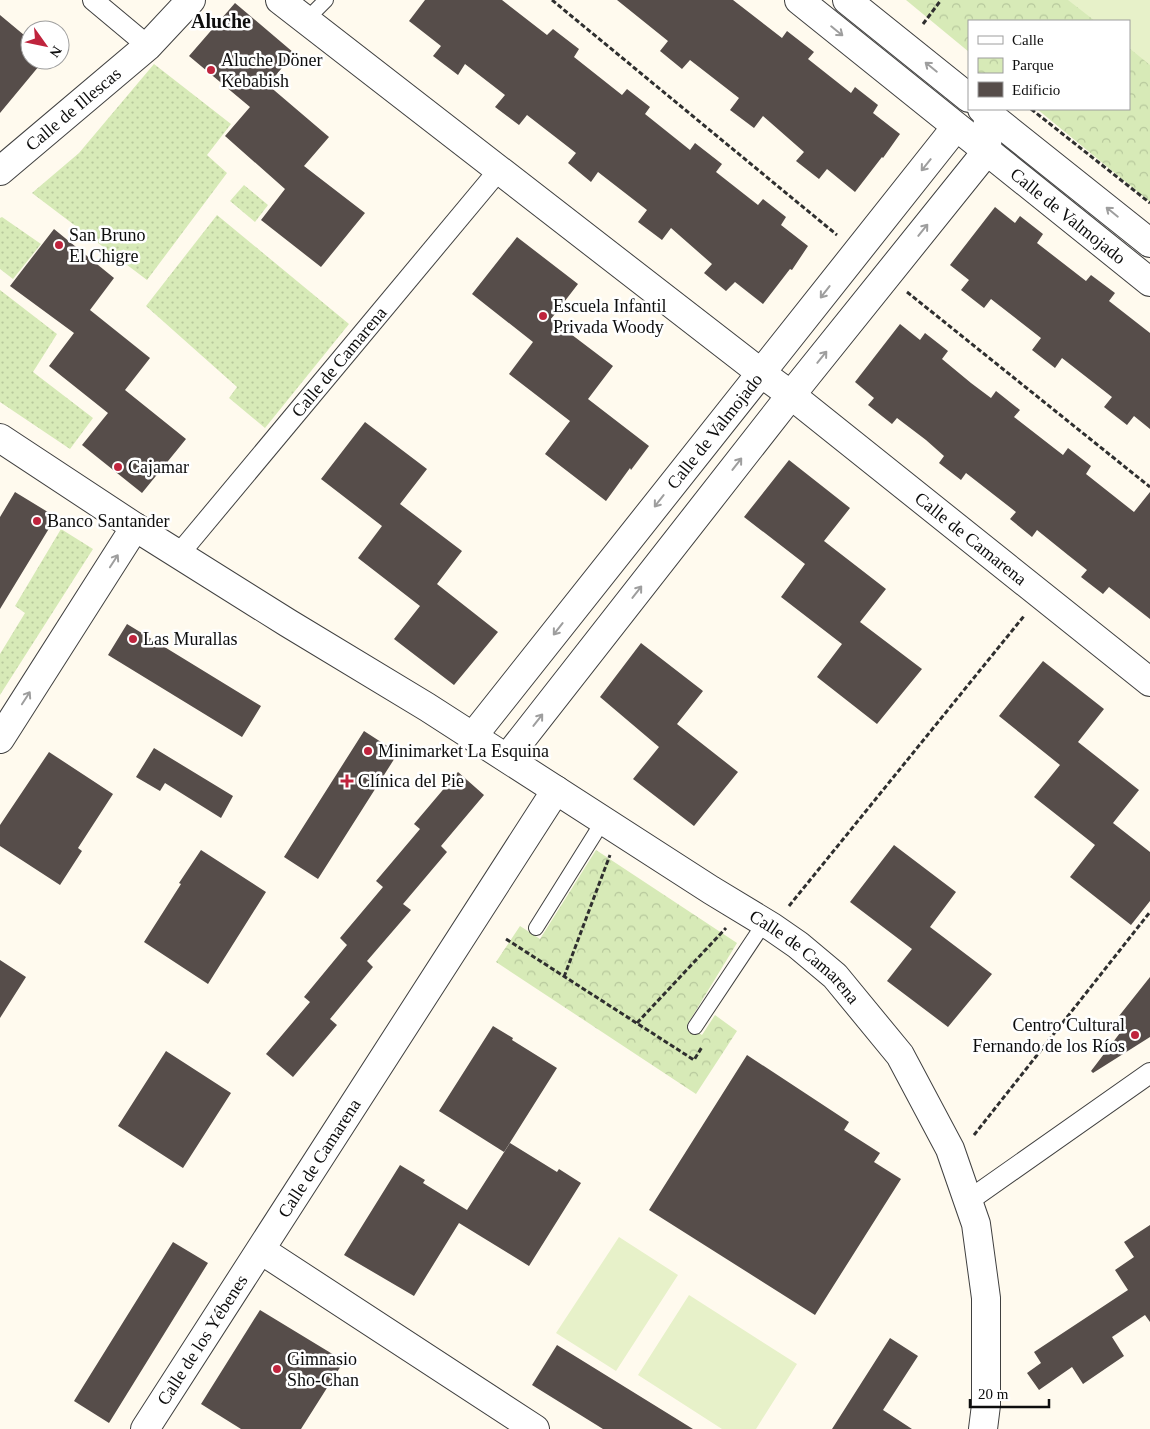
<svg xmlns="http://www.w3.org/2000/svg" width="1150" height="1429" font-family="Georgia,serif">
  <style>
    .grass { fill: url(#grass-dots) }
    .park { fill: url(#park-crowns) }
    .pitch { fill: #e7f1c9 }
    .building { fill: #564d4a }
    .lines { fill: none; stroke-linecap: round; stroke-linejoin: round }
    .service-casing { stroke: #404040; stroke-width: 16 }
    .pedestrian-casing { stroke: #404040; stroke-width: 22 }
    .minor-casing { stroke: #404040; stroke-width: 30 }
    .tertiary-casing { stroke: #404040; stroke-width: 30 }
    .path { stroke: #2f2f2f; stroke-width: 3; stroke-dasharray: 5 2.5; stroke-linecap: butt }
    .service { stroke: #fff; stroke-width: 14 }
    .pedestrian { stroke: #fff; stroke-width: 20 }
    .minor { stroke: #fff; stroke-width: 28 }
    .tertiary { stroke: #fff; stroke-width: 28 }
    .oneway { stroke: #9e9e9e }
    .poi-dot { fill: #bf243d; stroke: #fff; stroke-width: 2 }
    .labels { text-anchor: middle; stroke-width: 5; stroke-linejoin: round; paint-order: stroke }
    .poi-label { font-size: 18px; fill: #0d0d0d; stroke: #fff; text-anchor: start }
    .street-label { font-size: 18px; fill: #0d0d0d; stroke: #fff }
    .quarter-label { font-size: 20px; font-weight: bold; fill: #0d0d0d; stroke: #fff }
  </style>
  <defs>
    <pattern id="grass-dots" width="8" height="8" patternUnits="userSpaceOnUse" patternTransform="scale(1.25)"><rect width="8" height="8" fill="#d7eab7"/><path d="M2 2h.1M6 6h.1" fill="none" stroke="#b7c89c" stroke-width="1.8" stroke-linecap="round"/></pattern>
    <pattern id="park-crowns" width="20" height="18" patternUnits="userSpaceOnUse" patternTransform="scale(1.25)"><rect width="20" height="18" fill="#d7eab7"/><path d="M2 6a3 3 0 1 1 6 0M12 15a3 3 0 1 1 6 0" fill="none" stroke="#b7c89c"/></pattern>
  </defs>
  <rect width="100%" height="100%" fill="#fffaee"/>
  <path class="grass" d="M154 64 231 124 207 155 227 173 147 280 32 193 79 153Z
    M244 185 268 205 255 222 230 201Z
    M217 215 349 324 265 428 229 398 237 387 146 306Z
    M2 217 41 244 13 279 0 269V218Z
    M0 290 57 334 33 372 93 418 70 449 0 402Z
    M61 529 93 549 0 695V654L25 613 15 606Z"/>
  <path class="park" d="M906 0H1150V202L1037 109H1129V21H969V52Z
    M596 850 737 943 687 1025 702 1035 715 1015 737 1031 696 1094 496 962 520 926 540 939Z"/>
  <path class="pitch" d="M1068 0H1150V65L1129 48V21H1095Z
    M619 1237 678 1275 616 1371 556 1333Z
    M689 1295 797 1364 756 1429H722L638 1375Z"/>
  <path class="building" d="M425 0H502L547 35 553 29 579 49 574 57 622 95 627 89 650 107 645 114 690 150 695 143 722 164 716 172 758 205 763 199 786 217 781 225 808 246 792 270 790 269 763 304 735 282 726 291 704 273 712 264 671 228 662 240 638 222 647 210 598 172 591 182 568 163 576 153 527 115 519 125 495 107 505 95 465 64 458 75 433 56 441 46 409 21Z
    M617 0H733L782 38 787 31 814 52 808 59 851 93 855 87 878 105 873 113 900 134 883 158 882 157 855 192 827 169 819 179 796 161 804 152 763 116 754 128 730 110 739 98 690 60 682 69 660 51 668 41Z
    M235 3 294 53 268 85 329 137 304 166 365 213 321 267 261 220 285 189 225 136 250 107 189 56Z
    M0 15 30 40V60H44L0 113Z
    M995 207 1015 223 1020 216 1043 234 1037 243 1086 281 1091 275 1115 293 1109 301 1150 333V429L1134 416 1127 425 1104 407 1112 397 1062 358 1055 368 1032 350 1041 338 991 299 984 308 961 290 969 280 950 265Z
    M54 229 114 278 90 310 150 358 125 390 186 439 142 493 82 445 108 413 49 366 74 333 10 286Z
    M517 237 578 284 551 319 613 366 588 399 649 446 631 470 630 468 606 501 545 454 570 421 509 374 533 342 472 294Z
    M900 324 920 340 925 333 948 351 942 359 971 383 991 398 996 391 1020 410 1014 417 1063 455 1068 448 1091 466 1086 474 1134 512 1150 492V619L1109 587 1103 594 1081 577 1087 570 1068 555 1037 530 1032 537 1010 519 1016 512 966 473 961 480 939 463 944 456 926 440 897 418 892 424 868 405 874 398 855 382Z
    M365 422 427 469 400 504 462 551 437 584 498 632 454 685 394 639 420 606 358 558 382 526 321 479Z
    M789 460 850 508 824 541 886 589 860 622 922 669 877 724 817 677 842 644 781 597 805 564 744 517Z
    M15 492 56 517 0 609V517Z
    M127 624 261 706 242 737 108 655Z
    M641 643 703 691 677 724 738 772 694 826 633 779 659 747 600 697Z
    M1043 661 1104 709 1078 742 1139 790 1113 823 1150 852V901L1131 925 1070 877 1095 845 1034 797 1060 765 999 716Z
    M364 731 398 753 318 879 284 857Z
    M154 748 233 796 221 818 165 783 160 791 136 777Z
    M49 752 113 794 78 848 82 851 60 885 0 846V825Z
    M458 772 484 795 441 846 447 852 403 904 411 910 367 961 373 967 330 1019 337 1025 293 1077 266 1054 310 1002 304 997 347 945 340 938 383 887 376 881 420 829 414 824Z
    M894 845 956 892 930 927 992 974 948 1027 887 981 912 949 850 902Z
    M201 850 266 892 208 984 144 942 181 884 179 883Z
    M0 960 26 977 0 1018Z
    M1150 977V1037L1093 1073 1091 1071 1126 1025 1119 1016Z
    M493 1026 513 1038 512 1040 557 1068 504 1152 439 1111Z
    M166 1051 231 1093 183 1168 118 1126Z
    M747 1055 849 1122 844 1130 880 1153 874 1162 901 1179 815 1315 649 1210Z
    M510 1143 557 1172 559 1169 581 1183 529 1266 459 1223 414 1296 344 1255 400 1165 425 1180 423 1183 467 1210Z
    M1150 1225V1322L1145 1315 1112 1337 1124 1356 1083 1384 1072 1367 1039 1390 1027 1373 1041 1363 1034 1352 1128 1290 1115 1270 1134 1257 1124 1242Z
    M173 1242 208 1263 109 1423 74 1401Z
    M260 1310 344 1361 301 1429H241L201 1404Z
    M890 1338 918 1356 883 1410 912 1429H832Z
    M557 1345 693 1429H603L532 1385Z"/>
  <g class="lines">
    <defs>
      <path id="service" d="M306 20 326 0
        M536 928 603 821
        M695 1027 765 922"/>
      <g id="pedestrian">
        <path d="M93 0 148 46"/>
        <path id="s1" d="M179 554 499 170"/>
        <path d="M968 1201 1150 1073"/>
      </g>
      <g id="minor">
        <path id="s2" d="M280 0 761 373 791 395 1150 682"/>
        <path id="s3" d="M0 438 135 527 288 623 427 707 711 890 772 927 798 945 835 976 900 1055 950 1149 976 1224 986 1298V1405L983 1429"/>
        <path id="s4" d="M473 736 956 127"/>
        <path d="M0 739 135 527"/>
        <path d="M507 758 791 395 987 151 988 113"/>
        <path d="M261 1250 535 1429"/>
        <path id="s5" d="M145 1429 556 790"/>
      </g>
      <g id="tertiary">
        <path id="s6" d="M799 0 1150 282"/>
        <path d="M847 0 969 98"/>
        <path d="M982 109 1150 243"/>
        <path id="s7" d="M0 171 148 46 191 0"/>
      </g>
    </defs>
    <use href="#service" class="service-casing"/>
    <use href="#pedestrian" class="pedestrian-casing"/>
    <use href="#minor" class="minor-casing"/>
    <use href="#tertiary" class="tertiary-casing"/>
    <path class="path" d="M552 0 837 235
      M923 24 941 0
      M1031 109 1150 203
      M907 292 1150 487
      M789 906 1024 616
      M506 939 694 1060 702 1047
      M564 977 610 855
      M637 1023 726 928
      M974 1135 1150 912"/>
    <use href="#service" class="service"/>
    <use href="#pedestrian" class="pedestrian"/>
    <use href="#minor" class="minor"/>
    <use href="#tertiary" class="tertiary"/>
  </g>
  <defs><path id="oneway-shaft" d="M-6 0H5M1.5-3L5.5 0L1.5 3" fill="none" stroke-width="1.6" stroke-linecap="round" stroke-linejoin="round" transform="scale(1.25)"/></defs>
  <g class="oneway">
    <use href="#oneway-shaft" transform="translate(837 31) rotate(39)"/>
    <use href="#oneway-shaft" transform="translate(931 67) rotate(-141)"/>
    <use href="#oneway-shaft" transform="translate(926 165) rotate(129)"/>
    <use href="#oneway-shaft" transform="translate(1112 212) rotate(-141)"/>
    <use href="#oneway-shaft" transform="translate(923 230) rotate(-51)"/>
    <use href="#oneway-shaft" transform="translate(825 292) rotate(128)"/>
    <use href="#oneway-shaft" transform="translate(822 357) rotate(-51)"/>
    <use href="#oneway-shaft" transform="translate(737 464) rotate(-52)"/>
    <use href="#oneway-shaft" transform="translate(659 501) rotate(128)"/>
    <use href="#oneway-shaft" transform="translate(114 561) rotate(-57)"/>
    <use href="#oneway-shaft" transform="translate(637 592) rotate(-52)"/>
    <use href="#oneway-shaft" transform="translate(558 629) rotate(128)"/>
    <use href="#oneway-shaft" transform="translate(26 698) rotate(-57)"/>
    <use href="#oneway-shaft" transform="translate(538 720) rotate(-52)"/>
  </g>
  <g class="poi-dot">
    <circle cx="211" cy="70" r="5"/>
    <circle cx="59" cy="245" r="5"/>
    <circle cx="543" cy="316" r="5"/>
    <circle cx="118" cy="467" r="5"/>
    <circle cx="37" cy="521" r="5"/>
    <circle cx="133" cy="639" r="5"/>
    <circle cx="368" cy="751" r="5"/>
    <path d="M344.5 773.5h5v5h5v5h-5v5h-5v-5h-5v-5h5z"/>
    <circle cx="1135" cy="1035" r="5"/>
    <circle cx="277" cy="1369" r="5"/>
  </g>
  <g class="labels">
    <g class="poi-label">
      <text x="221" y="66">Aluche Döner<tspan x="221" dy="21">Kebabish</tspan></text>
      <text x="69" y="241">San Bruno<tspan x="69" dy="21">El Chigre</tspan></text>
      <text x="553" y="312">Escuela Infantil<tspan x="553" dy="21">Privada Woody</tspan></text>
      <text x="128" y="473">Cajamar</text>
      <text x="47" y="527">Banco Santander</text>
      <text x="143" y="645">Las Murallas</text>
      <text x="378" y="757">Minimarket La Esquina</text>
      <text x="358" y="787">Clínica del Pie</text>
      <text x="1125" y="1031" text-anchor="end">Centro Cultural<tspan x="1125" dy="21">Fernando de los Ríos</tspan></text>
      <text x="287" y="1365">Gimnasio<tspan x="287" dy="21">Sho-Chan</tspan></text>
    </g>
    <g class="street-label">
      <text dy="6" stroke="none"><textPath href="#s7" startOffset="96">Calle de Illescas</textPath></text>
      <text dy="6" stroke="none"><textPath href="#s6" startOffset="345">Calle de Valmojado</textPath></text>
      <text dy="6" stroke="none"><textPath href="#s1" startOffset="250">Calle de Camarena</textPath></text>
      <text dy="6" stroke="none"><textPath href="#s4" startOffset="389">Calle de Valmojado</textPath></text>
      <text dy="6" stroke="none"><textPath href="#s2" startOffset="876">Calle de Camarena</textPath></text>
      <text dy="6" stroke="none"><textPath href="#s3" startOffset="958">Calle de Camarena</textPath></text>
      <text dy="6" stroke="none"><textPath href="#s5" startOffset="322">Calle de Camarena</textPath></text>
      <text dy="6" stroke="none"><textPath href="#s5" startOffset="106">Calle de los Yébenes</textPath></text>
    </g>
    <g class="quarter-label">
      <text x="221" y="28">Aluche</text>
    </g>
  </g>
  <rect x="968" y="20" width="162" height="90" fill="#ffffff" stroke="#9e9e9e"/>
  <rect x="978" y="36" width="25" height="8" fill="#ffffff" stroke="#9e9e9e"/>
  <text x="1012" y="45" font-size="15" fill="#0d0d0d">Calle</text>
  <rect x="978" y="58" width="25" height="15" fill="url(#park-crowns)" stroke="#9e9e9e"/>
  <text x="1012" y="70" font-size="15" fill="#0d0d0d">Parque</text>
  <rect x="978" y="82" width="25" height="15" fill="#564d4a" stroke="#9e9e9e"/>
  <text x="1012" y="95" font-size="15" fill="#0d0d0d">Edificio</text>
  <g transform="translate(45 45) rotate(123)"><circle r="24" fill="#ffffff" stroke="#9e9e9e"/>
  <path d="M0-4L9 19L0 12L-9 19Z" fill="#bf243d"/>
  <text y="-8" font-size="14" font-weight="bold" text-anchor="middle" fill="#0d0d0d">N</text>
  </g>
  <path d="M970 1399v8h79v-8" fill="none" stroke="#0d0d0d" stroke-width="2.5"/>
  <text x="978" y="1399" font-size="15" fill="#0d0d0d" stroke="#ffffff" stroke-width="4" paint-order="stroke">20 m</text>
</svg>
